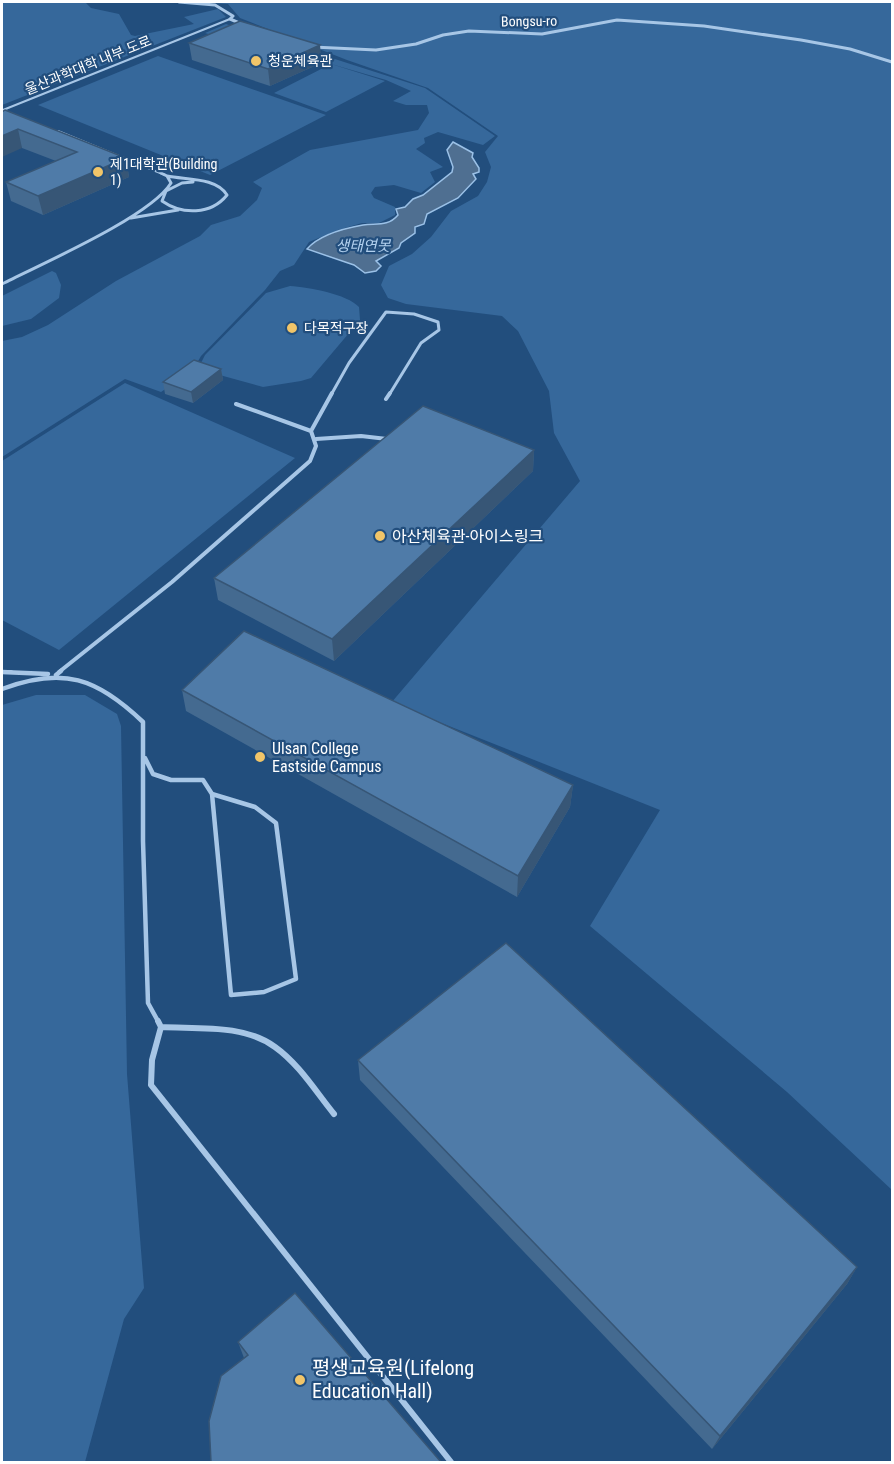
<svg xmlns="http://www.w3.org/2000/svg" width="894" height="1464" font-family="'Roboto Condensed','Noto Sans KR',sans-serif">
  <style>
    .green { fill: #36689b }
    .water { fill: #4f6f91; stroke: #9bc1e7; stroke-width: 1.5 }
    .lines { fill: none; stroke-linecap: round; stroke-linejoin: round }
    .lane-far4 { stroke: #a7c6e6; stroke-width: 2 }
    .lane-far3 { stroke: #a7c6e6; stroke-width: 3 }
    .lane-far2 { stroke: #a7c6e6; stroke-width: 4 }
    .lane-far1 { stroke: #a7c6e6; stroke-width: 4.5 }
    .lane { stroke: #a7c6e6; stroke-width: 6 }
    .street { stroke: #a7c6e6; stroke-width: 3 }
    .wall { fill: #446a90 }
    .shaded-wall { fill: #375676 }
    .building { fill: #4f7ba8; stroke: #375676; stroke-width: 1.5 }
    .poi-dot { fill: #f1c569; stroke: #224e7d; stroke-width: 2 }
    .labels { text-anchor: middle; stroke-width: 4.5; stroke-linejoin: round; paint-order: stroke }
    .far-street-label { font-size: 14px; fill: #fff; stroke: #224e7d }
    .far-poi-label { font-size: 14px; fill: #fff; stroke: #224e7d; text-anchor: start }
    .far-water-label { font-size: 15px; font-style: italic; fill: #b2d0ee; stroke: #224e7d }
    .poi-label { font-size: 16px; fill: #fff; stroke: #224e7d; text-anchor: start }
    .near-poi-label { font-size: 20px; fill: #fff; stroke: #224e7d; text-anchor: start }
  </style>
  <rect width="100%" height="100%" fill="#224e7d"/>
  <path class="green" d="M2 2H90L86 3 91 8 119 14 131 35 135 36 194 24 184 17 218 9 226 17 2 105Z
    M195 2H892V1190L787 1092 590 926 660 810 391 703 580 481 554 433 549 391 518 331 502 316 406 304 388 298 381 285 389 266 412 254 431 237 451 211 478 196 487 182 491 167 485 152 498 136 428 88 347 60 240 18 228 4Z
    M226 24 425 88 495 136 483 145 438 132 424 138 425 143 416 149 443 167 430 172 435 182 421 193 394 185 375 187 371 193 374 198 395 207V215L379 223H362L338 230 309 242 294 265 280 271 265 290 201 356 193 370 161 392 125 379 2 457V341L22 337 48 325 116 281 200 236 211 225 240 216 257 200 262 188 253 182 310 150 418 130 429 113 427 105H406L393 101 411 91 386 80 242 38 232 41 205 33Z
    M158 56 326 115 210 175 38 105Z
    M331 64 385 81 326 112 274 93Z
    M52 271 56 273 61 285 59 298 31 319 2 326V296Z
    M290 286C308 287 347 294 359 307L360 320 311 378 301 381 263 387 216 374 201 363 205 355 266 293Z
    M125 383 295 458 59 650 2 620V461Z
    M36 695H85L117 714 121 726 127 1074 144 1288 124 1319 85 1462H2V705Z"/>
  <path class="water" d="M453 142 473 153 472 157 479 168V172L473 174 476 179 458 198 427 214 424 224 415 227V233L401 243 399 248 376 261 381 266 376 271 365 273 354 265 307 249C319 235 346 228 363 225 376 223 388 227 398 215L396 209 405 207 413 199 423 195 452 172 453 167 447 150Z"/>
  <g class="lines">
    <path class="lane-far4" d="M8 112 3 110 230 19
      M58 131 165 175"/>
    <path class="lane-far3" d="M167 176C186 180 216 177 227 195 211 215 182 215 162 201L166 191 182 183 193 182
      M131 218 178 210
      M2 284C41 264 150 217 171 183L167 176 161 173
      M331 395 349 363 386 312 414 314 438 322 439 330 421 343 389 395"/>
    <path class="lane-far2" d="M386 399 390 393
      M311 431 332 393
      M316 439 361 436 387 439
      M2 672H11
      M59 672 172 582 310 461 316 446 311 431 236 404"/>
    <path class="lane-far1" d="M2 672 48 674
      M56 675 61 671
      M2 689C63 666 97 678 143 722V841L148 1003 159 1023
      M145 758 153 774 171 780H203L212 794
      M212 794 255 807 276 823 296 979 264 992 231 995Z"/>
    <path class="lane" d="M158 1021 161 1027 152 1060 151 1085 451 1462
      M161 1027C198 1029 244 1024 275 1047 299 1064 316 1092 334 1114"/>
    <path class="street" d="M179 2 215 5 233 16 230 19 244 25
      M313 47 376 50 416 44 443 35 469 31 542 34 617 20 704 26 801 40 850 49 892 62"/>
  </g>
  <path class="wall" d="M189 43 320 45 321 63 270 86 192 60Z
    M2 112 126 158 129 177 43 215 11 201 6 182 56 161 22 148Z
    M221 369 223 380 193 403 165 394 163 382Z
    M534 450 533 471 334 661 218 600 214 578Z
    M182 690 573 785 570 807 517 897 186 711Z
    M358 1060 857 1267 847 1284 712 1449 360 1080Z
    M295 1293 209 1421 244 1358 238 1342Z"/>
  <path class="shaded-wall" d="M320 45 321 63 270 86 268 69Z
    M18 129 22 148 2 157V136Z
    M126 158 129 177 43 215 38 196Z
    M221 369 223 380 193 403 191 392Z
    M534 450 533 471 334 661 332 639Z
    M573 785 570 807 517 897 518 876Z
    M857 1267 847 1284 712 1449 720 1436Z"/>
  <path class="building" d="M240 21 320 45 268 69 189 43Z
    M5 110 126 158 38 196 6 182 77 152 18 129 2 136V112Z
    M194 360 221 369 191 392 163 382Z
    M423 406 534 450 332 639 214 578Z
    M244 631 573 785 518 876 182 690Z
    M506 943 857 1267 720 1436 358 1060Z
    M295 1293 441 1462H211L209 1421 221 1376 248 1355 238 1342Z"/>
  <g class="poi-dot">
    <circle cx="256" cy="61" r="6"/>
    <circle cx="98" cy="172" r="6"/>
    <circle cx="292" cy="328" r="6"/>
    <circle cx="380" cy="536" r="6"/>
    <circle cx="260" cy="757" r="6"/>
    <circle cx="300" cy="1380" r="6"/>
  </g>
  <g class="labels">
    <g class="far-street-label">
      <text transform="translate(529 21) rotate(-1)" y="5">Bongsu-ro</text>
      <text transform="translate(88 65) rotate(-22)" y="5">울산과학대학 내부 도로</text>
    </g>
    <g class="far-poi-label">
      <text x="268" y="66">청운체육관</text>
      <text x="110" y="169">제1대학관(Building<tspan x="110" dy="16">1)</tspan></text>
      <text x="304" y="333">다목적구장</text>
    </g>
    <g class="far-water-label">
      <text x="363" y="251">생태연못</text>
    </g>
    <g class="poi-label">
      <text x="392" y="542">아산체육관-아이스링크</text>
      <text x="272" y="754">Ulsan College<tspan x="272" dy="18">Eastside Campus</tspan></text>
    </g>
    <g class="near-poi-label">
      <text x="312" y="1375">평생교육원(Lifelong<tspan x="312" dy="23">Education Hall)</tspan></text>
    </g>
  </g>
  <rect width="894" height="1464" fill="none" stroke="#ffffff" stroke-width="6"/>
</svg>
